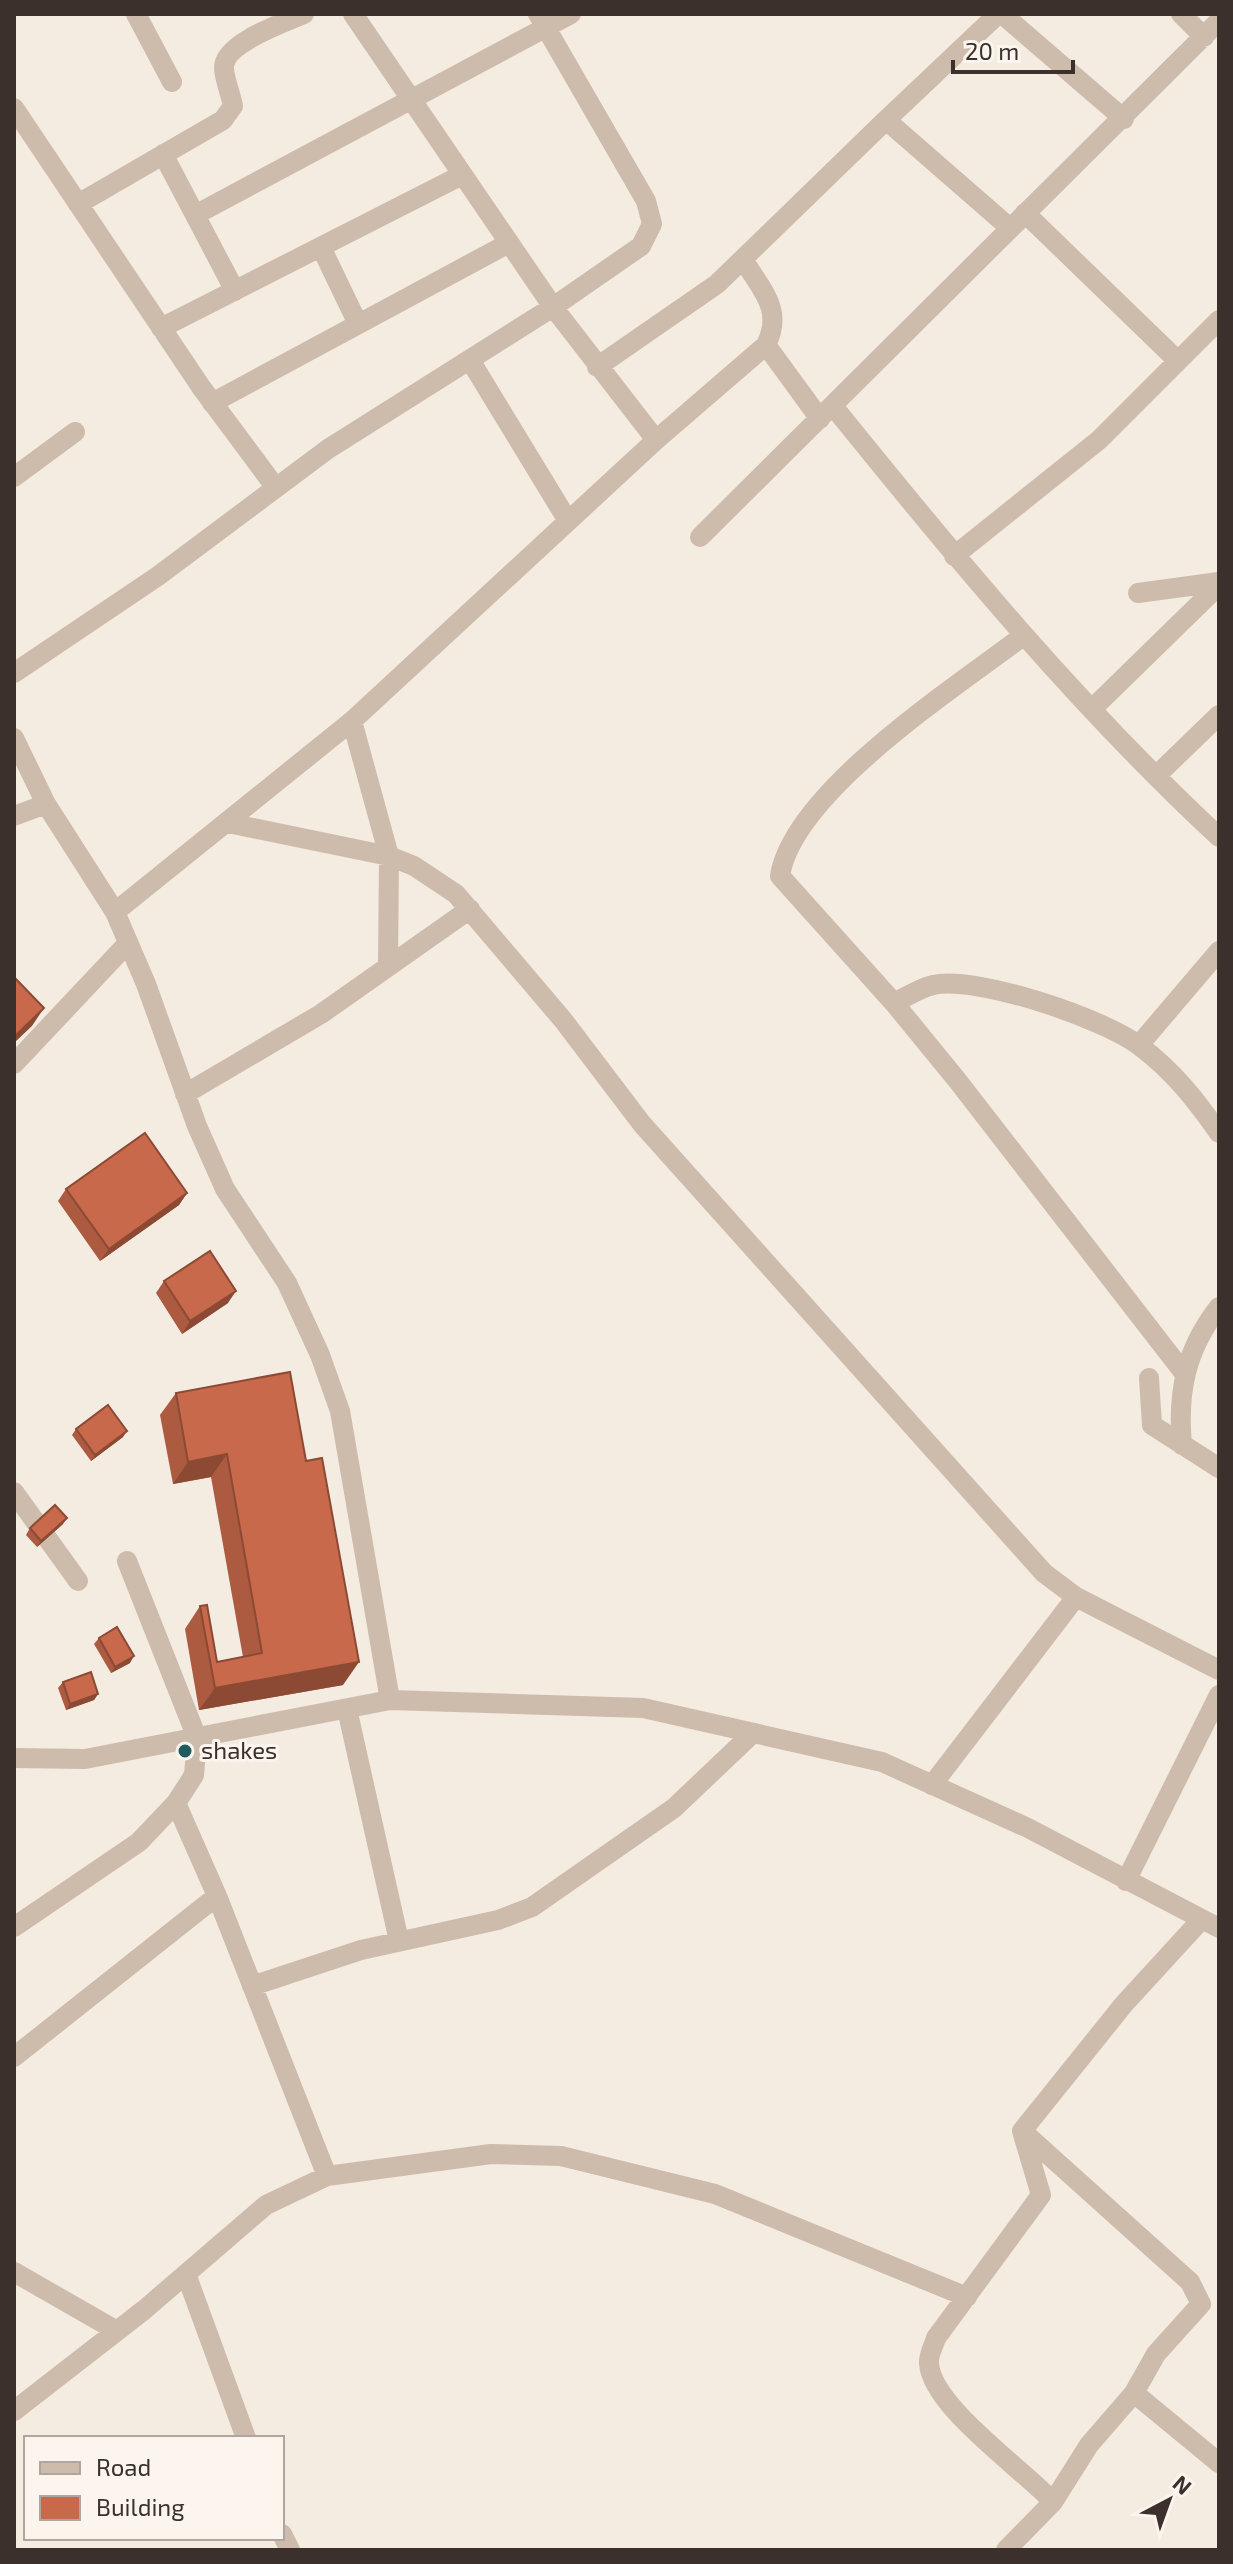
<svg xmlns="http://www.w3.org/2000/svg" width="1233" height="2564" font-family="'Exo 2',sans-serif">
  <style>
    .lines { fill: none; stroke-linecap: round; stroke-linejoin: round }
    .minor { stroke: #cdbbac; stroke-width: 20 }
    .tertiary { stroke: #cdbbac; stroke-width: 20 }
    .wall { fill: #ac5a40 }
    .shaded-wall { fill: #8c4a34 }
    .building { fill: #c8694b; stroke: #8c4a34; stroke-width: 2 }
    .poi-dot { fill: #1f5a5e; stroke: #fbf5ee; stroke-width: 3 }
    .labels { text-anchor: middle; stroke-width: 6; stroke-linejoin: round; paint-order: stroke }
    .poi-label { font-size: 24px; fill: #3b302b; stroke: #fbf5ee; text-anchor: start }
  </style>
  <rect width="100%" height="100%" fill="#f4ebe1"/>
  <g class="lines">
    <path class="minor" d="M136 14 172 82
      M353 14 553 307 656 440
      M998 14 886 120 1010 228
      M1002 14 1124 119
      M1181 14 1204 37
      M14 108 201 387 276 488
      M163 154 235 291
      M78 204 223 120 233 106C231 95 225 81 224 69 222 43 284 23 304 14
      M1025 213 1178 361
      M195 215 571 14
      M321 247 358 324
      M161 328 462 175
      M766 345 820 419
      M470 360 568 521
      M597 367 717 284 886 120
      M212 403 509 243
      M833 406C954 556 1077 705 1219 837
      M14 477 75 432
      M700 537 1219 21
      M954 556 1099 440 1219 320
      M1138 593 1219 582
      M1023 636C956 687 793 792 780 876L894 1003 957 1080 1184 1373
      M14 673 158 576 328 449 553 307 641 246 652 224 646 201 538 14
      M1092 709 1219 585
      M352 721 389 856 388 966
      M14 738 46 804 115 912 146 984 197 1126 225 1189 287 1283 320 1355 340 1411 390 1700
      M1156 776 1219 715
      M14 816 46 804
      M228 823 389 856 414 866 456 894 563 1020 642 1124 1044 1573 1076 1597 1219 1670
      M115 912 352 721 656 440 766 345C784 309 761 290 743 259
      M894 1003C906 997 920 988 933 985 976 975 1106 1019 1141 1047 1173 1071 1196 1100 1219 1133
      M1139 1045 1219 951
      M14 1064 127 944
      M185 1094 321 1014 470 909
      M1149 1378 1152 1425 1219 1468
      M1182 1445C1177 1392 1186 1349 1219 1307
      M14 1492 78 1581
      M347 1709 399 1941
      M932 1785 1076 1597
      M176 1803 217 1896 327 2176
      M1126 1881 1219 1695
      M14 1927 139 1842 176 1803 194 1775 197 1738 127 1561
      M252 1986 361 1950 498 1920 532 1907 674 1808 753 1733
      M14 2057 217 1896
      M14 2272 117 2331
      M186 2274 246 2438
      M1134 2393 1219 2463
      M14 2411 144 2310 266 2205 327 2176 491 2154 561 2156 715 2194 967 2297
      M1053 2502C1023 2469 931 2406 929 2363 928 2356 934 2345 936 2338L1041 2195 1022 2131 1124 2004 1201 1920
      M282 2534 290 2550
      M1006 2550 1053 2502 1089 2445 1134 2393 1156 2354 1201 2304 1190 2282 1022 2131"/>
    <path class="tertiary" d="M14 1758 85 1759 390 1700 643 1708 882 1762 1028 1828 1219 1928"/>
  </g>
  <path class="wall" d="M66 1189 187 1193 179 1205 100 1261 58 1201Z
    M164 1281 228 1303 182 1334 156 1293Z
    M290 1372 343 1685 199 1710 185 1629 200 1606 217 1662 243 1657 211 1477 173 1484 160 1415 176 1393Z
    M76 1429 123 1437 91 1461 72 1435Z
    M63 1524 37 1547 26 1535 30 1528Z
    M99 1638 130 1663 111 1673 94 1644Z
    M63 1682 98 1694 94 1700 66 1710 58 1688Z"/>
  <path class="shaded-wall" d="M44 1008 32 1026 14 1043V1037Z
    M187 1193 179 1205 100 1261 109 1249Z
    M236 1291 228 1303 182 1334 190 1321Z
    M127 1431 123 1437 91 1461 95 1455Z
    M227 1454 211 1477 173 1484 188 1462Z
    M67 1518 63 1524 37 1547 41 1541Z
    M134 1656 130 1663 111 1673 115 1667Z
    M359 1662 343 1685 199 1710 215 1688Z
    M98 1694 94 1700 66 1710 70 1704Z"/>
  <path class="building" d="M14 977 44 1008 14 1037Z
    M145 1133 187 1193 109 1249 66 1189Z
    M210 1251 236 1291 190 1321 164 1281Z
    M290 1372 306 1461 322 1458 359 1662 215 1688 200 1606 207 1605 217 1662 262 1653 227 1454 188 1462 176 1393Z
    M108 1405 127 1431 95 1455 76 1429Z
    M55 1505 67 1518 41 1541 30 1528Z
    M117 1627 134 1656 115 1667 99 1638Z
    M91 1672 98 1694 70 1704 63 1682Z"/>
  <circle class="poi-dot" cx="185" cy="1751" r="8"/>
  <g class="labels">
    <g class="poi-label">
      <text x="201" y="1759">shakes</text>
    </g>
  </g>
  <rect width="1233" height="2564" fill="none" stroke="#3b302b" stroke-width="32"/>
  <rect x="24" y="2436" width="260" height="104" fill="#fbf5ee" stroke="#aea6a0" stroke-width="2"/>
  <rect x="40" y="2462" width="40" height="12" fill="#cdbbac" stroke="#aea6a0" stroke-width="2"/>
  <text x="96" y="2476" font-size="24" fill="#3b302b">Road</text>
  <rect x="40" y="2496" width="40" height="24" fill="#c8694b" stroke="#aea6a0" stroke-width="2"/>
  <text x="96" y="2516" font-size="24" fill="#3b302b">Building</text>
  <g transform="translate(1169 2500) rotate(41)" stroke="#fbf5ee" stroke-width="6" paint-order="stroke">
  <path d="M0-6L14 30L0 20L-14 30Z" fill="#3b302b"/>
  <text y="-12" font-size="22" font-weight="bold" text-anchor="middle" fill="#3b302b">N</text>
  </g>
  <path d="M953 60v12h120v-12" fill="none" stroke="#3b302b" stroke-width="4"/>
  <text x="965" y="60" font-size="24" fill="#3b302b" stroke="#fbf5ee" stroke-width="6" paint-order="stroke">20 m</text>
</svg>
